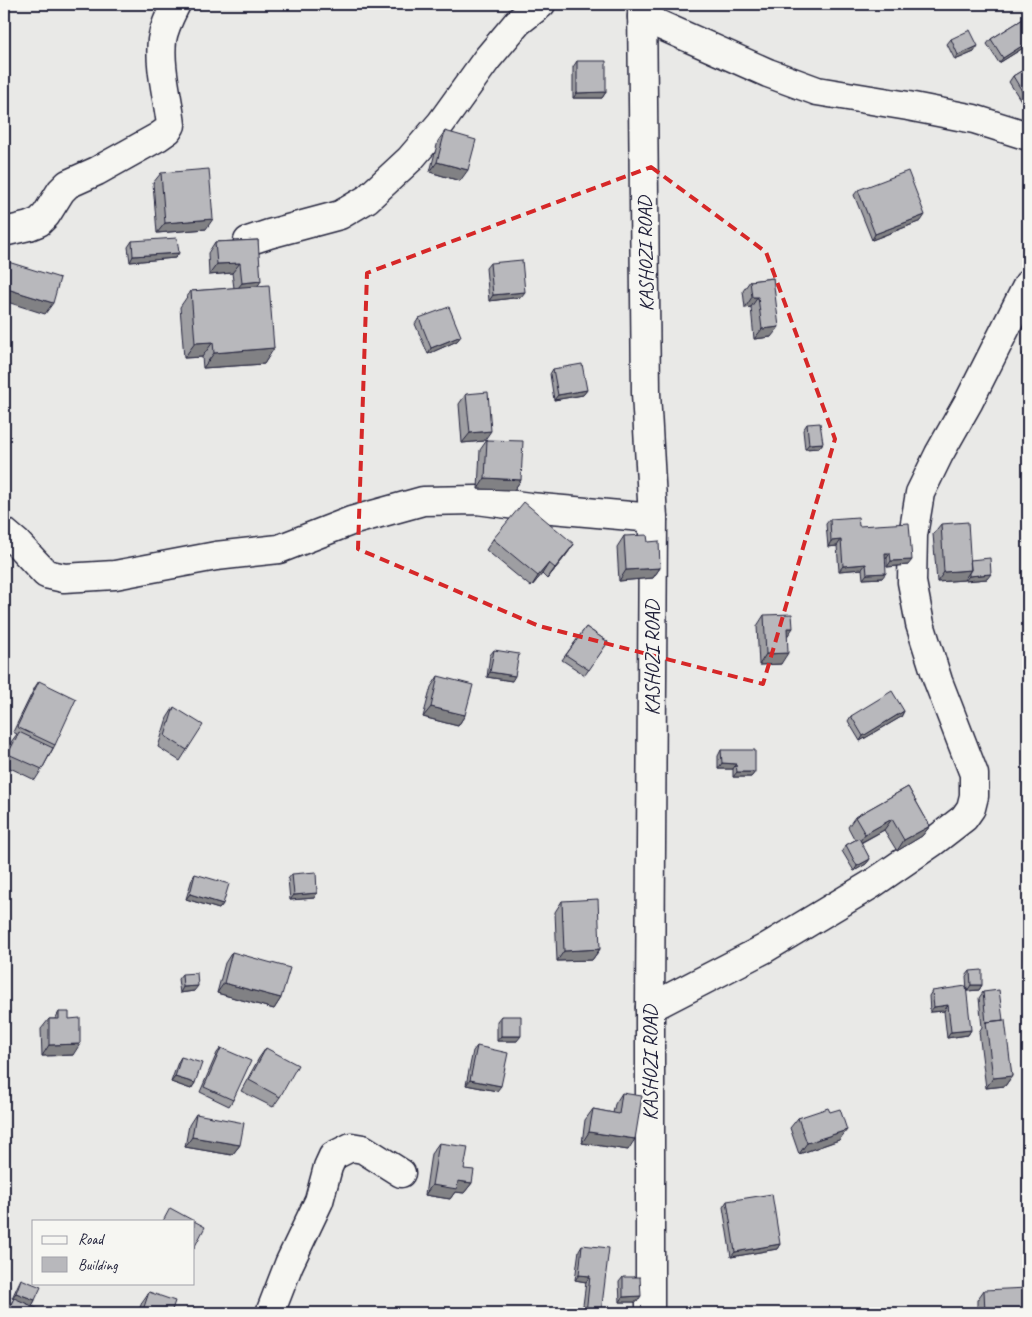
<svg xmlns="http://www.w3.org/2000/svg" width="1032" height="1317" font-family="Caveat,sans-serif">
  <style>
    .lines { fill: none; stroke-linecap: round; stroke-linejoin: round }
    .street-casing { stroke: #22223b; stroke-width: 31 }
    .secondary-casing { stroke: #22223b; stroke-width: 31 }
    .street { stroke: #f6f6f2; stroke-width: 28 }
    .secondary { stroke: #f6f6f2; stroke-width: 28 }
    .wall { fill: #9e9ea2; stroke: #22223b }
    .shaded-wall { fill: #818184; stroke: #22223b }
    .building { fill: #b8b8bc; stroke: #22223b }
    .marked { fill: none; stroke: #d62828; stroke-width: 4; stroke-dasharray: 10 6; stroke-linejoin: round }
    .labels { text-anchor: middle; stroke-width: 4; stroke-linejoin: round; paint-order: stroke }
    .street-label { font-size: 20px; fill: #22223b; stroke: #f6f6f2 }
  </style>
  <rect width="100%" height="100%" fill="#e9e9e7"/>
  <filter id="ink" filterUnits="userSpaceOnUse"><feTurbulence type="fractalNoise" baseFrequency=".02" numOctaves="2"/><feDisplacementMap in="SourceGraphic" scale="10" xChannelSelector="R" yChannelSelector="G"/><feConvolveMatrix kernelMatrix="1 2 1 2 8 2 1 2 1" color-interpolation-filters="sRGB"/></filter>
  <g filter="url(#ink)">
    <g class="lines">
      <defs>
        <path id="street" d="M642 17 768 73 817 91 908 106 974 119 1028 136
          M4 232 29 226 39 222 46 215 61 191 68 184 97 171 158 137 168 130 171 125C168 97 159 68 162 40 164 27 170 16 176 4
          M248 241 269 234 340 215 367 199 410 159 441 123 487 59 518 22 541 4
          M4 532 17 543 46 574 64 578 115 575 216 556 279 549 351 521 423 501 477 500 530 507 653 518
          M650 1008 764 949 872 884 933 842 964 818 971 808 974 796V774L938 681 920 624 912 582 913 535 920 493 939 454 969 401 1028 284
          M270 1313 289 1264 319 1201 328 1167 333 1156 351 1147 363 1149 401 1173"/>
        <path id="secondary" d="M642 4 646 393 653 518 650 1008V1313"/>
      </defs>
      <use href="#street" class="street-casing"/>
      <use href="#secondary" class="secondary-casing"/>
      <use href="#street" class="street"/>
      <use href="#secondary" class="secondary"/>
    </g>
    <path class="wall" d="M1028 16V45L999 63 987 44 991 39Z
      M951 39 974 52 955 60 947 44Z
      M577 61 606 92 602 98H573V67Z
      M1028 67V109L1027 110 1009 82 1013 76Z
      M445 131 460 181 430 172 438 141Z
      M161 173 206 229 157 233 153 183Z
      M858 190 921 221 872 240 854 195Z
      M258 240V286L274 348 264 364 203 368 202 357 184 358 180 307 191 291 234 288 232 273 209 275 208 253 215 242Z
      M132 241 179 253 175 258 130 262 128 247Z
      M490 263 521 297 489 301 486 268Z
      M773 278 771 337 754 339 751 307 745 308 743 291 750 281Z
      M419 318 461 336 457 341 428 354 415 324Z
      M1027 348 1028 391H1023V353Z
      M553 369 587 390 583 395 554 400 550 374Z
      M466 394 484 441 462 443 459 404Z
      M807 424 823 443 819 448 805 449 803 430Z
      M487 440 521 480 514 490 478 489 480 450Z
      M830 519 859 526 908 565 887 567V558H885L882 578 863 579 862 569 839 571 837 546 828 547 826 524Z
      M941 524 970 560 987 579 965 581V578L964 580 937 582 933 534Z
      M624 536 648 542 660 568 653 578 619 581 617 547Z
      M493 539 574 544 567 554 547 579 542 574 531 587 486 550Z
      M764 615 787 636 781 664 759 665 757 626Z
      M586 627 608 642 585 675 562 660Z
      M494 650 512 681 487 677 490 655Z
      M438 676 465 715 458 726 423 717 431 687Z
      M39 681 55 745 42 769 35 780 4 765V759L11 742 17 734 13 732 35 687Z
      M174 707 187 750 180 761 158 747 167 718Z
      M904 711 901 717 860 741 848 721 851 716Z
      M721 750 755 772 751 777H733V769H718V756Z
      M908 787 930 826 922 836 897 851 884 830 861 843 870 859 866 864 854 871 842 851 846 845 855 840 848 827 855 817Z
      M195 874 223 904 219 909 186 899 192 879Z
      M292 874 314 898 290 900 288 879Z
      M562 901 600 949 592 960 557 961 555 912Z
      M232 952 281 998 274 1009 217 993 225 963Z
      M970 971 982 985 979 990 967 991 966 976Z
      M182 974 194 991 180 993 178 979Z
      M932 991 971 1030 968 1035 947 1038 944 1011 930 1012 929 996Z
      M983 992 1003 1020 1012 1076 1005 1086 986 1088 979 1032 982 1027 979 998Z
      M59 1012 69 1019 73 1055 42 1056 41 1029 49 1019H55Z
      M501 1016 517 1041H497V1021Z
      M477 1046 497 1091 466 1085 473 1051Z
      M221 1048 233 1100 229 1106 200 1092 217 1053Z
      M266 1048 280 1097 273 1107 241 1091 259 1058Z
      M181 1057 195 1083 191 1089 171 1082 178 1062Z
      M622 1093 628 1150 582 1143 585 1120 593 1109 613 1113 615 1104Z
      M830 1112 839 1140 799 1154 790 1128 798 1118Z
      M196 1114 240 1145 232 1155 185 1147 189 1125Z
      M439 1143 464 1169 472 1183 464 1193 455 1192 450 1199 425 1195 431 1154Z
      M727 1201 780 1244 777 1249 731 1257 723 1207Z
      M582 1245 601 1313H582L586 1282 575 1280 579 1250Z
      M623 1277 637 1302H620L619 1282Z
      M21 1279 35 1300 32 1306 40 1313H5L7 1308 14 1299 12 1298 18 1285Z
      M984 1290 1028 1313H977V1300Z
      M149 1292 171 1313H138L142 1302Z"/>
    <path class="shaded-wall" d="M1028 42V45L999 63 1003 58Z
      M978 46 974 52 955 60 958 55Z
      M606 92 602 98H573L577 93Z
      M437 162 468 170 460 181 430 172Z
      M925 215 921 221 872 240 875 234Z
      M213 219 206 229 157 233 165 223Z
      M179 253 175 258 130 262 133 256Z
      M240 263 232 273 209 275 217 264Z
      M261 281 254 292 234 293 242 283Z
      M4 288 53 303 45 314 4 301Z
      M525 292 521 297 489 301 493 295Z
      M752 297H758L751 307 745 308Z
      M779 327 771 337 754 339 762 329Z
      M461 336 457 341 428 354 431 348Z
      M213 342 202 357 184 358 195 343Z
      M274 348 264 364 203 368 214 353Z
      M1027 386H1028V391H1023Z
      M587 390 583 395 554 400 558 395Z
      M491 431 484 441 462 443 470 433Z
      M823 443 819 448 805 449 809 444Z
      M485 478 521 480 514 490 478 489Z
      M841 540 837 546 828 547 831 541Z
      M574 544 567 554 547 579 555 568Z
      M885 553H890L887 558 881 559Z
      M912 560 908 565 887 567 891 561Z
      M549 563 542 574 531 587 538 576Z
      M866 564 862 569 839 571 843 566Z
      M660 568 653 578 619 581 626 570Z
      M971 570 964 580 937 582 944 572Z
      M886 573 882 578 863 579 867 574Z
      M991 574 987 579 965 581 969 576Z
      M787 628H793L786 638Z
      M788 653 781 664 759 665 766 654Z
      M490 672 515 676 512 681 487 677Z
      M431 707 465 715 458 726 423 717Z
      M904 711 901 717 860 741 863 736Z
      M722 763 736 764 733 769H718Z
      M737 772H755L751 777H733Z
      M892 819 884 830 858 844 865 834Z
      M930 826 922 836 897 851 904 840Z
      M870 859 866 864 854 871 857 866Z
      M317 893 314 898 290 900 294 895Z
      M190 894 223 904 219 909 186 899Z
      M600 949 592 960 557 961 564 951Z
      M224 983 281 998 274 1009 217 993Z
      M971 985H982L979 990 967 991Z
      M198 986 194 991 180 993 183 987Z
      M948 1005 944 1011 930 1012 934 1007Z
      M971 1030 968 1035 947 1038 951 1032Z
      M501 1036H521L517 1041H497Z
      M80 1044 73 1055 42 1056 49 1045Z
      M1012 1076 1005 1086 986 1088 993 1078Z
      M175 1077 195 1083 191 1089 171 1082Z
      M470 1080 501 1086 497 1091 466 1085Z
      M847 1130 839 1140 799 1154 807 1143Z
      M589 1132 635 1139 628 1150 582 1143Z
      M192 1137 240 1145 232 1155 185 1147Z
      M458 1181 472 1183 464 1193 455 1192 450 1199 425 1195 432 1185Z
      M780 1244 777 1249 731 1257 735 1252Z
      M579 1275 590 1276 586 1282 575 1280Z
      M16 1293 35 1300 32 1306 12 1298Z
      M641 1296 637 1302H620L623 1297Z"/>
    <path class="building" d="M1028 16V42L1003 58 991 39Z
      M970 30 978 46 958 55 951 39Z
      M577 61H606V92L577 93Z
      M1028 67V101L1013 76Z
      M445 131 476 140 468 170 437 162Z
      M209 169 213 219 165 223 161 173Z
      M908 171 925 215 875 234 858 190Z
      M177 238 179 253 133 256 132 241Z
      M258 240 261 281 242 283 240 263 217 264 215 242Z
      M522 260 525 292 493 295 490 263Z
      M5 261 60 278 53 303 4 288V264Z
      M773 278 779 327 762 329 758 297H752L750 281Z
      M269 285 274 348 214 353 213 342 195 343 191 291Z
      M449 307 461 336 431 348 419 318Z
      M1027 348H1028V386H1027Z
      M582 364 587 390 558 395 553 369Z
      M488 392 491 431 470 433 466 394Z
      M820 423 823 443 809 444 807 424Z
      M487 440 523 441 521 480 485 478Z
      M524 502 574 544 555 568 549 563 538 576 493 539Z
      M858 517 859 526 909 523 912 560 891 561 890 553H885L886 573 867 574 866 564 843 566 841 540 831 541 830 519Z
      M968 522 971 570 944 572 941 524Z
      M647 535 648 542 659 541 660 568 626 570 624 536Z
      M990 558 991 574 969 576V573L971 570 970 560Z
      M792 614 793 628H787L788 653 766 654 764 615Z
      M586 627 608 642 589 670 566 655Z
      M494 650 519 654 515 676 490 672Z
      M438 676 473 685 465 715 431 707Z
      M39 681 76 699 55 745 17 727Z
      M892 691 904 711 863 736 851 716Z
      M174 707 203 725 187 750 165 736Z
      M19 732 53 748 42 769 8 754Z
      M721 750H755V772H737L736 764 722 763Z
      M908 787 930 826 904 840 892 819 865 834 855 817Z
      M859 838 870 859 857 866 846 845Z
      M316 872 317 893 294 895 292 874Z
      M195 874 229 884 223 904 190 894Z
      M598 899 600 949 564 951 562 901Z
      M232 952 290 968 281 998 224 983Z
      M982 970V985H971L970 971Z
      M197 973 198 986 183 987 182 974Z
      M966 986 971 1030 951 1032 948 1005 934 1007 932 991Z
      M999 990 1003 1020 986 1022V1023L983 992Z
      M59 1012H69V1019L80 1018V1044L49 1045V1019H59Z
      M501 1016H521V1036H501Z
      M1005 1020 1012 1076 993 1078 986 1022Z
      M477 1046 508 1053 501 1086 470 1080Z
      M221 1048 251 1061 233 1100 204 1087Z
      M266 1048 298 1065 280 1097 249 1080Z
      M181 1057 202 1063 195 1083 175 1077Z
      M622 1093 642 1096 635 1139 589 1132 593 1109 619 1114Z
      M828 1108 830 1112 840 1109 847 1130 807 1143 798 1118Z
      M196 1114 244 1123 240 1145 192 1137Z
      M439 1143 468 1147 464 1169 474 1170 472 1183 458 1181 457 1189 432 1185Z
      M772 1194 780 1244 735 1252 727 1201Z
      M170 1208 205 1227 194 1248V1221H163Z
      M582 1245 609 1248 601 1313H586L590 1276 579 1275Z
      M623 1277H640L641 1296 623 1297Z
      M21 1279 41 1287 35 1300 16 1293Z
      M1028 1288V1313H1008V1312L985 1313 984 1290Z
      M149 1292 175 1301 171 1313H142Z
      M14 1298 41 1310 40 1313H7Z"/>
  </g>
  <path class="marked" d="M651 167 766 252 835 439 763 684 539 626 358 549 367 273Z"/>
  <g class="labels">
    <g class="street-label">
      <text transform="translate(645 254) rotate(-91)" y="7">KASHOZI ROAD</text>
      <text transform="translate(652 658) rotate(-90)" y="7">KASHOZI ROAD</text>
      <text transform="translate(650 1063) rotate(-90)" y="7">KASHOZI ROAD</text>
    </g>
  </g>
  <rect width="1032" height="1317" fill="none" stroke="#f6f6f2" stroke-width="20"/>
  <rect x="10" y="10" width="1012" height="1297" fill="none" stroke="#22223b" stroke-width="2" filter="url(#ink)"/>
  <rect x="32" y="1220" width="162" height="65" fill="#f6f6f2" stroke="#a1a1a9"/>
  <rect x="42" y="1236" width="25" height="8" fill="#f6f6f2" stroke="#a1a1a9"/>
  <text x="78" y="1244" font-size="15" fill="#22223b">Road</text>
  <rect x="42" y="1257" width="25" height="15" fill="#b8b8bc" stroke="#a1a1a9"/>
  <text x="78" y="1270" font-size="15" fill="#22223b">Building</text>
</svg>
